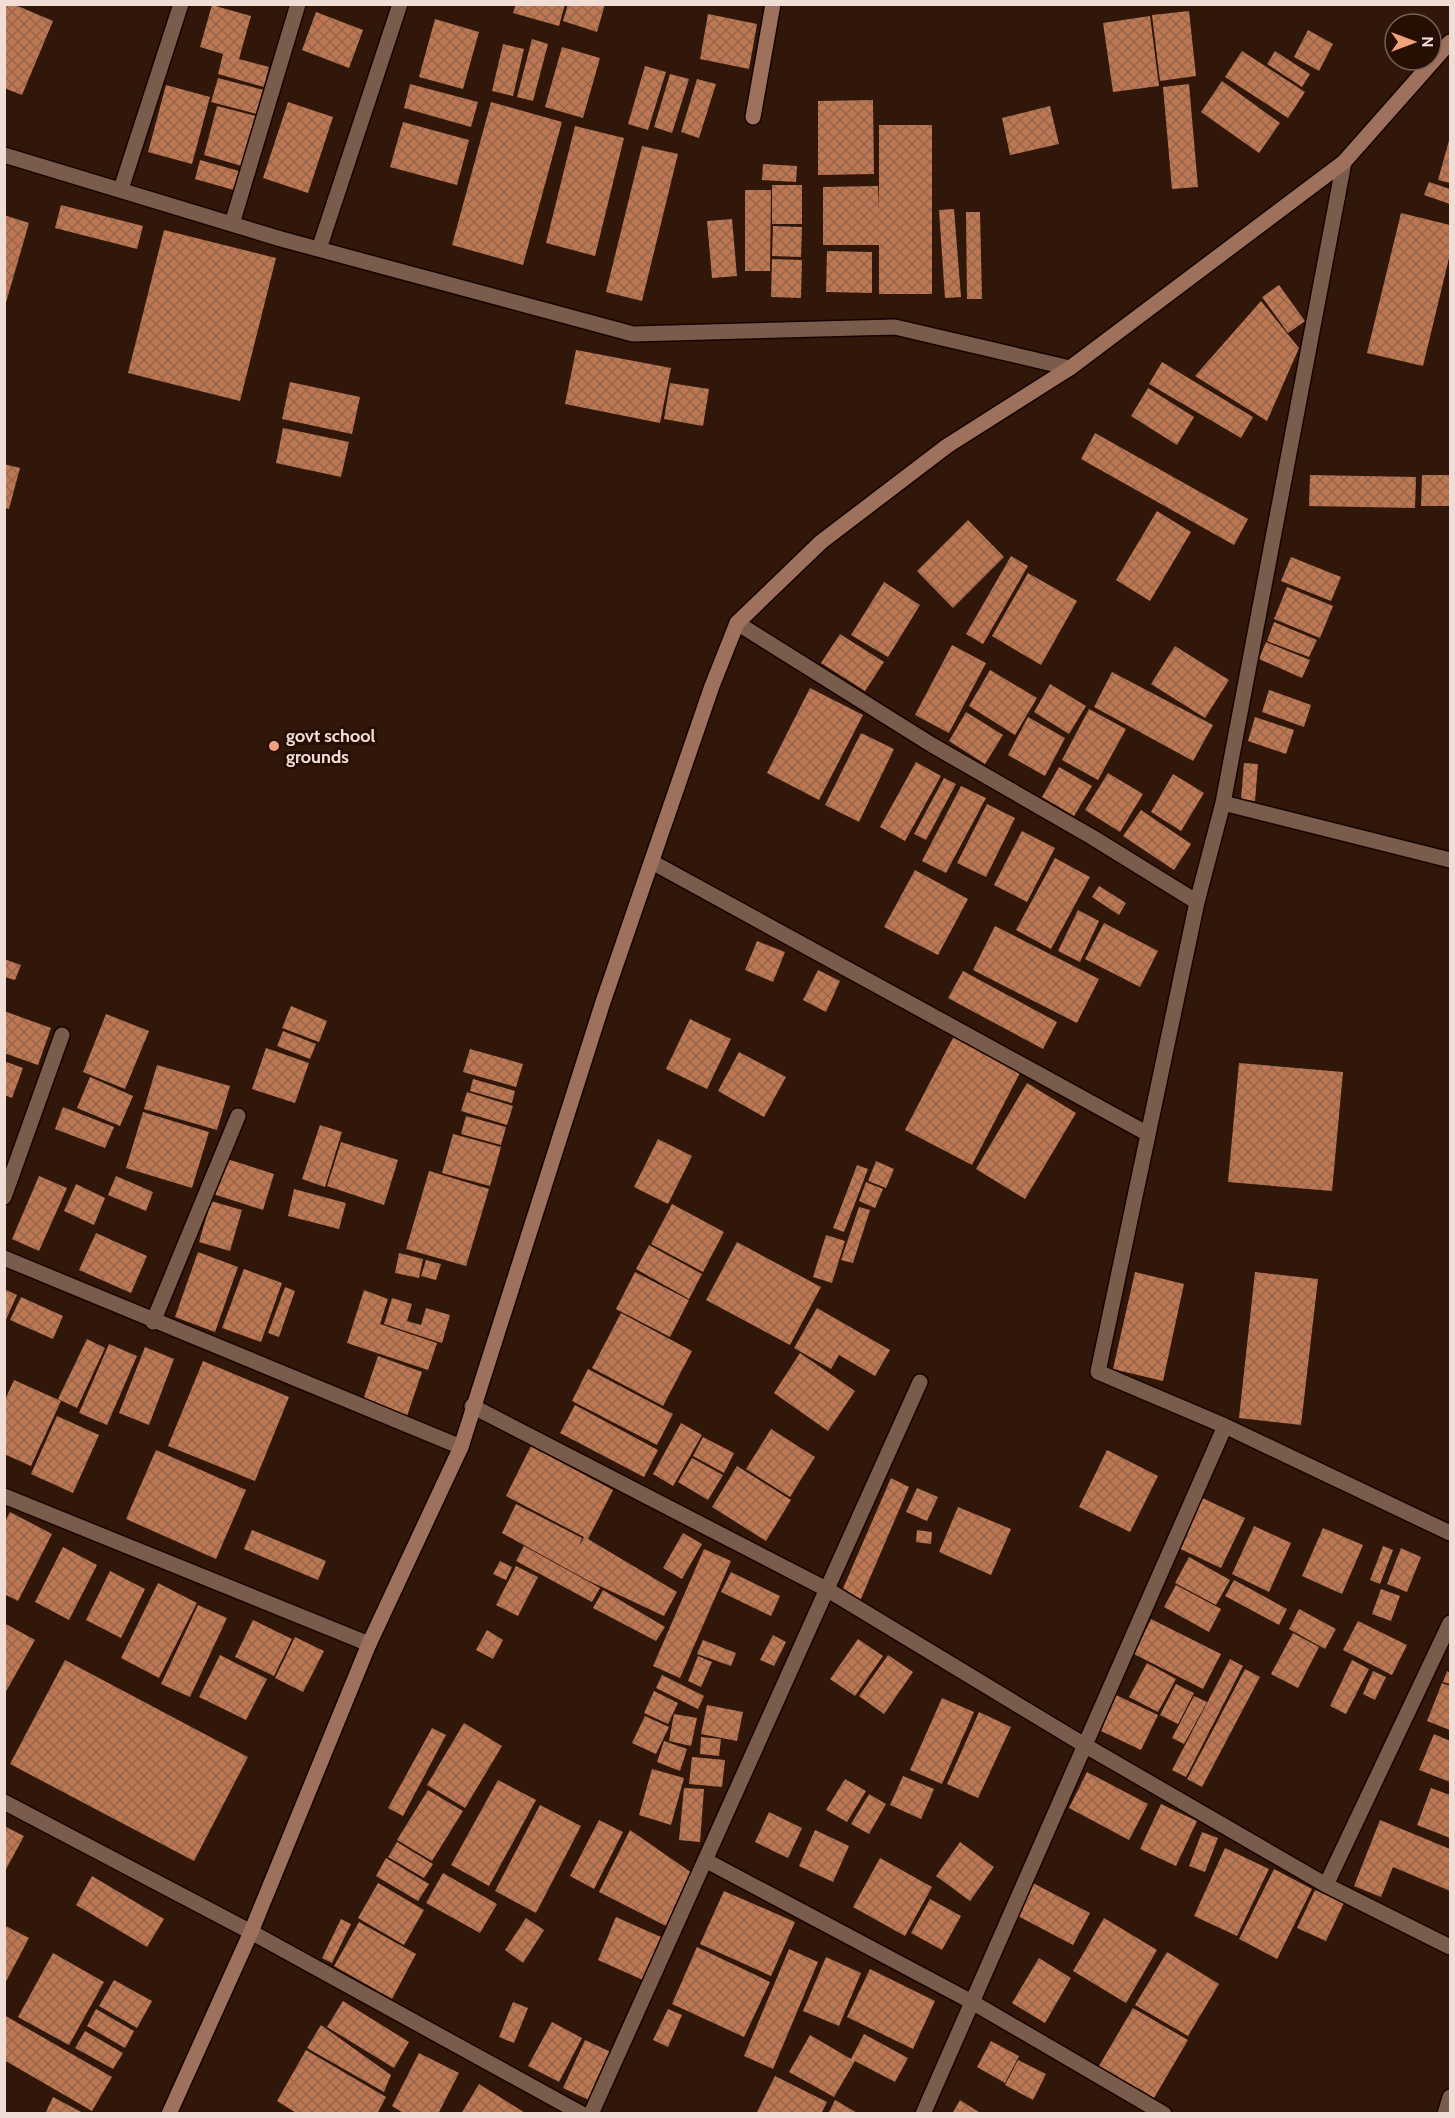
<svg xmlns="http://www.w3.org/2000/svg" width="1455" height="2118" font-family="Cabin,sans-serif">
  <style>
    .building { fill: url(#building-cross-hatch) }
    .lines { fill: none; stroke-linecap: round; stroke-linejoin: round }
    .street-casing { stroke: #170300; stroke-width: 18 }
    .secondary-casing { stroke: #170300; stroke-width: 18 }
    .street { stroke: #7a5c4d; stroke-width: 15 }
    .secondary { stroke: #9e715c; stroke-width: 15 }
    .poi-dot { fill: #f1a27b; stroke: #260e03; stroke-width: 2 }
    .labels { text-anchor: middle; stroke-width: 6; stroke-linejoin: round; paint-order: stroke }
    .poi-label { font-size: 18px; font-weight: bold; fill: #f0ded6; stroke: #260e03; text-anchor: start }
  </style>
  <defs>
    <pattern id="building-cross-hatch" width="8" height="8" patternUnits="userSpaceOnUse" patternTransform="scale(1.5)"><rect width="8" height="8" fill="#be7753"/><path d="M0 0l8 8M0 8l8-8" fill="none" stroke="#95654c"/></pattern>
  </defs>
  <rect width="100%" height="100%" fill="#30170a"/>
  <path class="building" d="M4 4H13L53 21 22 95 4 88Z
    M516 4H565L559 26 513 13Z
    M568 4H605L597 32 563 21Z
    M212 5 251 16 239 59 269 67 264 87 218 74 223 54 200 47Z
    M1189 11 1196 76 1160 81 1152 15Z
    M316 12 363 30 349 68 302 50Z
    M708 14 757 24 749 69 700 59Z
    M1150 16 1159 86 1113 92 1103 23Z
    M435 19 479 32 463 89 419 77Z
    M1308 30 1333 44 1319 71 1294 57Z
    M532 39 548 44 533 101 517 97Z
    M503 44 524 49 513 96 492 91Z
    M562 47 600 58 583 118 545 107Z
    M1242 51 1305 92 1288 118 1225 77Z
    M1275 51 1310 74 1302 87 1267 64Z
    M645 66 666 72 648 130 628 124Z
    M670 74 689 79 672 133 654 127Z
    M218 78 264 90 257 114 211 102Z
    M697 79 716 84 699 138 681 132Z
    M1222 81 1280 123 1259 153 1201 112Z
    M410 84 478 102 471 127 404 108Z
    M1189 84 1198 187 1172 189 1163 87Z
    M166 85 210 97 192 164 148 152Z
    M873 100 874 174 818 175V101Z
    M288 102 333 117 308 193 263 178Z
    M491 102 562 122 523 265 452 245Z
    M217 106 256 116 242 166 204 155Z
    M1050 106 1059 144 1010 155 1002 118Z
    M403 122 469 140 457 185 390 167Z
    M879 125H932V294H879V245H823V187L878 186 879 209Z
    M575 126 624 138 595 256 546 243Z
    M1450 137V183L1438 180Z
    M642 146 678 154 642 301 606 292Z
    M200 160 239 171 234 190 195 179Z
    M763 164 797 166 796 182 762 180Z
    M1429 182 1450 189V204L1424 195Z
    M772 185H802V224H772Z
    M745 190H771L770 271H745Z
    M61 205 143 226 137 249 55 228Z
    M954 209 961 297 945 298 939 210Z
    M966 212H980L982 299H967Z
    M1401 213 1450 225V254L1423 366 1367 353Z
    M4 215 29 223 5 306H4Z
    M732 219 737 276 712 278 707 221Z
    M773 226 802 227 801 257 772 256Z
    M164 230 276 258 240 401 128 373Z
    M827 251 872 252V293L826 292Z
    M772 259 802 260 801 298 771 297Z
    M1279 285 1305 321 1288 333 1262 297Z
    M1261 301 1299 348 1267 421 1195 376Z
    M576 350 671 368 660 423 565 404Z
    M1162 362 1253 417 1241 438 1149 384Z
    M290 382 360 397 352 434 282 419Z
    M670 383 709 389 703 426 664 419Z
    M1148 388 1194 417 1177 445 1131 416Z
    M283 428 349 442 341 477 276 463Z
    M1095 433 1248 519 1234 545 1081 459Z
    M4 464 20 468 9 509 4 508Z
    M1310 475 1416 477 1415 508 1309 506Z
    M1422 475H1450V506H1421Z
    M1157 511 1191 532 1150 601 1116 580Z
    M968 520 1004 557 953 608 917 571Z
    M1011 556 1028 566 983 644 966 634Z
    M1291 557 1341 577 1331 601 1281 581Z
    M1028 573 1077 601 1041 665 992 636Z
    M884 582 920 605 888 657 851 635Z
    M1287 587 1333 606 1320 638 1274 619Z
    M1274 622 1317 640 1309 657 1267 641Z
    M840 634 884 662 865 691 821 663Z
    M1266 642 1310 660 1302 678 1259 659Z
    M952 645 986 663 949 733 915 715Z
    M1175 646 1229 680 1205 718 1151 684Z
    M990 670 1037 698 1015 735 969 706Z
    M1112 672 1213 725 1193 761 1094 707Z
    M1050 684 1086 706 1069 734 1034 712Z
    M810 688 863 715 819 800 767 773Z
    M1269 690 1311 705 1304 727 1262 712Z
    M1089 709 1126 729 1098 780 1062 760Z
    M966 712 1003 735 985 764 949 741Z
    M1028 717 1065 738 1045 776 1008 755Z
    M1255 717 1294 730 1286 754 1248 741Z
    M861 733 894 749 859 822 825 805Z
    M916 762 941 776 905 841 880 827Z
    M1244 763 1258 764 1255 801 1241 799Z
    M1059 767 1092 786 1074 816 1042 797Z
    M1108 773 1143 794 1120 832 1085 810Z
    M1173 774 1204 793 1181 831 1151 812Z
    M944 778 956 784 926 840 914 834Z
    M961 786 986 798 946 873 922 861Z
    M987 804 1015 818 986 877 957 863Z
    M1141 810 1191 844 1174 870 1123 836Z
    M1022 831 1055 848 1027 902 994 885Z
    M1055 858 1090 877 1051 949 1016 930Z
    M915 870 968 899 938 955 884 927Z
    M1099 886 1126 903 1119 915 1092 897Z
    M1078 910 1099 921 1080 962 1058 951Z
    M1104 923 1158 951 1140 987 1085 959Z
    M995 926 1099 979 1077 1023 973 970Z
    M757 941 785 952 773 982 745 970Z
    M4 959 21 965 15 980 4 977Z
    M818 970 840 981 826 1012 803 1000Z
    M963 971 1057 1022 1043 1049 948 998Z
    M291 1006 327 1021 319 1042 282 1028Z
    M4 1011 51 1028 38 1065 4 1053Z
    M106 1014 149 1031 125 1089 83 1072Z
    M690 1019 731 1039 707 1089 666 1069Z
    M283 1031 316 1044 310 1059 277 1046Z
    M954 1036 1021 1071 972 1165 905 1130Z
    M266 1048 309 1063 295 1103 252 1089Z
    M470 1049 523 1064 516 1087 463 1072Z
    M739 1052 786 1077 764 1117 718 1091Z
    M4 1061 23 1068 12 1098 4 1095Z
    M1239 1063 1343 1072 1332 1191 1228 1182Z
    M157 1065 230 1086 217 1130 144 1109Z
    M90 1077 133 1096 120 1126 77 1108Z
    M473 1079 515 1091 512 1103 470 1091Z
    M1027 1083 1076 1113 1025 1199 976 1169Z
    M467 1092 513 1106 507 1125 461 1111Z
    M63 1107 114 1127 105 1148 55 1129Z
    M143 1112 209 1132 192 1188 126 1168Z
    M466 1116 506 1127 501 1145 461 1134Z
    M320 1125 342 1132 325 1187 302 1179Z
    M453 1134 501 1147 490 1186 442 1173Z
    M658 1139 692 1156 668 1204 634 1187Z
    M341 1142 398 1160 384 1205 327 1186Z
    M224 1158 274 1174 263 1210 213 1194Z
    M876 1161 894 1169 886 1188 868 1181Z
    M857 1165 868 1169 844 1232 833 1228Z
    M429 1171 489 1189 466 1266 406 1249Z
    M39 1176 67 1188 39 1251 12 1239Z
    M116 1176 153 1192 146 1211 108 1195Z
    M866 1182 883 1189 875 1208 859 1201Z
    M76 1184 105 1198 94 1225 64 1211Z
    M294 1189 346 1203 339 1229 288 1216Z
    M211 1201 242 1210 230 1251 199 1242Z
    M672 1204 724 1232 703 1272 651 1244Z
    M859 1207 870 1210 853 1263 841 1260Z
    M96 1233 147 1256 131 1293 79 1270Z
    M826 1235 845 1241 832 1283 813 1277Z
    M737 1242 821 1287 790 1345 706 1300Z
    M649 1245 702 1274 689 1299 636 1269Z
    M198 1252 238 1267 215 1332 175 1317Z
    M399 1253 423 1259 419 1278 395 1273Z
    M426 1260 441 1264 436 1280 421 1276Z
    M244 1269 282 1283 261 1342 222 1328Z
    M635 1272 689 1300 670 1337 616 1309Z
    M1135 1272 1184 1284 1163 1381 1113 1369Z
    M1255 1272 1318 1279 1301 1425 1239 1418Z
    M285 1287 295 1291 279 1337 268 1333Z
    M4 1289 17 1295 4 1324Z
    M364 1290 388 1299 380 1324 437 1343 428 1370 347 1343Z
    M21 1297 63 1316 53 1339 10 1320Z
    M392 1298 412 1304 407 1321 421 1325 426 1308 450 1315 442 1343 384 1324Z
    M817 1308 890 1350 875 1376 839 1355 831 1369 794 1348Z
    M621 1313 692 1351 663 1406 592 1368Z
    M87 1339 105 1348 77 1408 58 1399Z
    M109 1344 137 1356 107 1425 79 1413Z
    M145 1347 174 1359 149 1425 119 1413Z
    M800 1353 855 1391 828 1431 774 1393Z
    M378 1356 422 1372 407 1416 363 1400Z
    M203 1361 289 1397 255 1481 168 1446Z
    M588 1369 673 1414 657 1445 572 1401Z
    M14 1380 61 1401 31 1466 4 1454V1402Z
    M575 1405 658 1450 644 1477 560 1433Z
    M57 1416 99 1435 73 1493 31 1474Z
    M681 1423 702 1435 673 1486 653 1474Z
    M771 1429 815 1457 790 1497 746 1469Z
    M703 1437 734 1453 724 1473 693 1456Z
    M531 1446 613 1490 588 1539 677 1592 664 1616 587 1580 502 1533 516 1504 582 1538 579 1546 584 1537 506 1496Z
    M156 1450 246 1490 216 1559 126 1519Z
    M1107 1450 1158 1476 1130 1532 1079 1507Z
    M692 1458 723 1475 708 1500 678 1482Z
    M737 1466 791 1500 766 1541 712 1507Z
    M891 1478 909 1487 860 1601 841 1593Z
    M917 1488 938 1497 927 1521 906 1512Z
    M1198 1496 1245 1518 1221 1568 1174 1546Z
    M958 1507 1011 1529 991 1575 939 1552Z
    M10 1512 52 1534 18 1601 4 1594V1523Z
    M1254 1526 1291 1543 1269 1592 1232 1574Z
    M1323 1528 1363 1545 1342 1594 1302 1576Z
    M252 1530 326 1561 318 1580 244 1549Z
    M917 1530 932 1532 931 1544 916 1542Z
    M683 1533 702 1544 682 1579 663 1568Z
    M524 1546 600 1588 592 1602 516 1561Z
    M1383 1546 1393 1550 1380 1584 1370 1580Z
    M63 1547 97 1565 69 1620 35 1602Z
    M1401 1548 1421 1557 1407 1592 1387 1584Z
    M704 1549 731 1561 680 1678 653 1666Z
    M1189 1557 1230 1580 1216 1605 1175 1583Z
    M500 1561 512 1567 506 1580 493 1574Z
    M516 1566 538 1577 518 1616 496 1605Z
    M110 1571 145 1589 121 1638 86 1620Z
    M731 1572 780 1596 771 1616 721 1592Z
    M1234 1580 1287 1609 1279 1625 1225 1596Z
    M158 1583 197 1603 159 1678 121 1658Z
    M1176 1585 1221 1609 1209 1632 1164 1607Z
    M1381 1589 1400 1596 1391 1621 1372 1614Z
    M603 1590 665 1627 656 1641 593 1608Z
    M198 1605 227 1618 190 1697 161 1684Z
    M1299 1609 1336 1629 1325 1649 1289 1629Z
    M1151 1619 1221 1654 1203 1689 1134 1654Z
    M253 1620 292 1639 274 1676 235 1657Z
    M1358 1621 1407 1645 1392 1675 1343 1650Z
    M4 1623 35 1640 4 1695Z
    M487 1630 503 1640 493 1659 476 1650Z
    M1293 1633 1319 1647 1298 1688 1271 1674Z
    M773 1635 786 1642 774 1666 760 1660Z
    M295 1637 324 1651 303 1692 275 1678Z
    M858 1639 883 1656 855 1696 830 1679Z
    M703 1640 736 1653 731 1666 697 1654Z
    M220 1655 267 1679 246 1720 199 1697Z
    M888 1655 913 1672 884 1714 859 1696Z
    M698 1656 712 1662 701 1687 688 1681Z
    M1230 1659 1243 1666 1186 1777 1172 1770Z
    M65 1660 248 1757 194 1861 10 1764Z
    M1352 1660 1369 1669 1346 1714 1330 1706Z
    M1147 1663 1176 1679 1158 1712 1129 1697Z
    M1245 1669 1260 1677 1202 1787 1187 1779Z
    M1373 1671 1386 1677 1375 1700 1363 1694Z
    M1447 1671 1450 1673V1684L1443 1682Z
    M662 1675 704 1696 698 1709 656 1688Z
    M1442 1683 1450 1686V1730L1427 1721Z
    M1176 1684 1194 1693 1178 1724 1160 1715Z
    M654 1691 678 1703 668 1724 644 1713Z
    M1116 1695 1158 1715 1141 1750 1099 1730Z
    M1194 1696 1207 1702 1184 1744 1172 1738Z
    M942 1698 974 1712 942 1784 910 1770Z
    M707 1705 743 1712 737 1741 701 1734Z
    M979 1712 1011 1727 978 1798 947 1784Z
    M674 1714 697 1718 691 1746 669 1741Z
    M645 1716 669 1727 656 1754 632 1743Z
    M464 1723 502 1746 465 1808 427 1785Z
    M432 1728 446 1735 403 1816 388 1808Z
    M1434 1734 1450 1741V1782L1419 1770Z
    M701 1737 721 1739 719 1756 700 1754Z
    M664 1741 687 1749 680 1771 657 1762Z
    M692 1757 725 1760 722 1787 689 1784Z
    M652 1769 684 1778 671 1825 639 1815Z
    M1087 1772 1148 1804 1129 1840 1069 1808Z
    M903 1776 934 1789 921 1819 890 1805Z
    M845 1779 866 1791 847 1822 826 1810Z
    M498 1780 536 1800 489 1886 451 1865Z
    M684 1788 704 1789 700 1842 679 1840Z
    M1431 1788 1450 1795V1838L1417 1825Z
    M428 1790 463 1811 432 1861 397 1840Z
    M869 1794 886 1804 869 1834 851 1824Z
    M1161 1804 1197 1821 1176 1866 1140 1849Z
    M540 1805 581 1826 536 1913 495 1891Z
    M769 1812 802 1828 788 1858 755 1842Z
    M599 1820 623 1832 594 1889 570 1876Z
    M1380 1820 1450 1849V1891L1393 1867 1381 1897 1354 1886Z
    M4 1826 24 1836 4 1873Z
    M630 1830 692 1873 666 1926 599 1892Z
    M815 1830 849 1846 833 1882 799 1866Z
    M1202 1832 1218 1838 1205 1872 1189 1866Z
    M397 1842 433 1864 424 1878 388 1857Z
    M960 1842 994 1867 970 1901 936 1876Z
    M1225 1848 1269 1869 1237 1936 1194 1916Z
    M386 1858 429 1884 418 1901 376 1876Z
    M880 1858 932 1887 905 1936 853 1907Z
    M1274 1869 1312 1889 1277 1959 1239 1939Z
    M443 1873 497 1904 480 1933 426 1903Z
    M92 1876 164 1919 147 1947 76 1905Z
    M378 1883 424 1910 404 1945 358 1918Z
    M1033 1883 1090 1913 1073 1945 1016 1915Z
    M1315 1890 1344 1903 1326 1941 1297 1928Z
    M724 1891 795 1922 771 1976 700 1944Z
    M930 1899 961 1916 942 1950 911 1933Z
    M616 1917 661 1937 643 1980 598 1960Z
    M526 1918 544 1930 523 1963 505 1950Z
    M1104 1918 1157 1950 1126 2003 1073 1971Z
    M341 1919 351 1924 332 1963 322 1958Z
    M359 1922 416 1954 392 1999 334 1966Z
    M4 1925 29 1938 4 1985Z
    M697 1947 770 1982 744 2037 672 2004Z
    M789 1949 818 1962 773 2069 744 2056Z
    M1167 1952 1219 1984 1188 2036 1135 2005Z
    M53 1953 104 1982 69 2045 18 2017Z
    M826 1957 861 1973 839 2026 803 2011Z
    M1039 1958 1071 1978 1045 2023 1012 2003Z
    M870 1969 935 2001 913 2049 847 2017Z
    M114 1980 152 2001 137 2028 99 2006Z
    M343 2001 409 2042 394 2068 327 2027Z
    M513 2002 528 2008 514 2043 499 2037Z
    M1133 2008 1188 2040 1154 2098 1099 2066Z
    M96 2009 134 2031 125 2048 87 2026Z
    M668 2009 682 2015 668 2047 653 2040Z
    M4 2015 112 2077 92 2111 4 2060Z
    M552 2022 582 2038 559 2082 528 2066Z
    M321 2025 391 2075 384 2092 307 2048Z
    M85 2031 123 2053 113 2069 75 2048Z
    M864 2034 908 2058 895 2082 855 2061 834 2097 789 2072 810 2035 851 2059Z
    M585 2040 613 2053 591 2101 563 2088Z
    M991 2041 1019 2056 1005 2083 977 2067Z
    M306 2050 386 2097 377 2114H298L277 2101Z
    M419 2053 459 2073 438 2114H405L392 2106Z
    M1018 2060 1046 2074 1033 2100 1005 2085Z
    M775 2076 827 2102 821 2114H756Z
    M479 2084 527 2114H461Z
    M53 2097 85 2114H45Z
    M835 2100 859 2114H828Z
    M960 2100 982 2114H952Z"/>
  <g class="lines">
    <defs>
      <path id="street" d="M4 155 281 239 633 334 895 327 1070 368
        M121 189 181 4
        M232 224 298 4
        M319 249 400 4
        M737 623 932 745 1092 837 1197 902
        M1223 803 1450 860
        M652 862 1148 1134
        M4 1197 62 1035
        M4 1258 461 1447
        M153 1322 238 1116
        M472 1406 828 1590 1086 1746 1326 1885 1450 1947
        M1225 1426 1450 1533
        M4 1496 369 1644
        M4 1802 251 1932 582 2114
        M705 1860 972 2002 1164 2114
        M1326 1885 1450 1623
        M591 2114 920 1382
        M923 2114 1225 1426 1098 1372 1197 902 1223 803 1344 162
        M1445 2114 1450 2097"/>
      <path id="secondary" d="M753 117 773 4
        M169 2114 251 1932 369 1644 461 1447 603 1002 712 686 737 623 821 542 947 446 1070 368 1344 162 1450 42"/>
    </defs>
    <use href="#street" class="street-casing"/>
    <use href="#secondary" class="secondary-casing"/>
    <use href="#street" class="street"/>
    <use href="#secondary" class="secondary"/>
  </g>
  <circle class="poi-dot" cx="274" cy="746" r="6"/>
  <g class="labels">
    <g class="poi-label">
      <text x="286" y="742">govt school<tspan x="286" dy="21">grounds</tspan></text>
    </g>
  </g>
  <rect width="1455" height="2118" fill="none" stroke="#f0ded6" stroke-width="12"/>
  <g transform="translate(1413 42) rotate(90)"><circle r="28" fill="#260e03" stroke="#776157" stroke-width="1.5"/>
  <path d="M0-4.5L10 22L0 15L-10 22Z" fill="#f1a27b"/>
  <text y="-9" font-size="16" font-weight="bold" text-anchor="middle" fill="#f0ded6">N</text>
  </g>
</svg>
